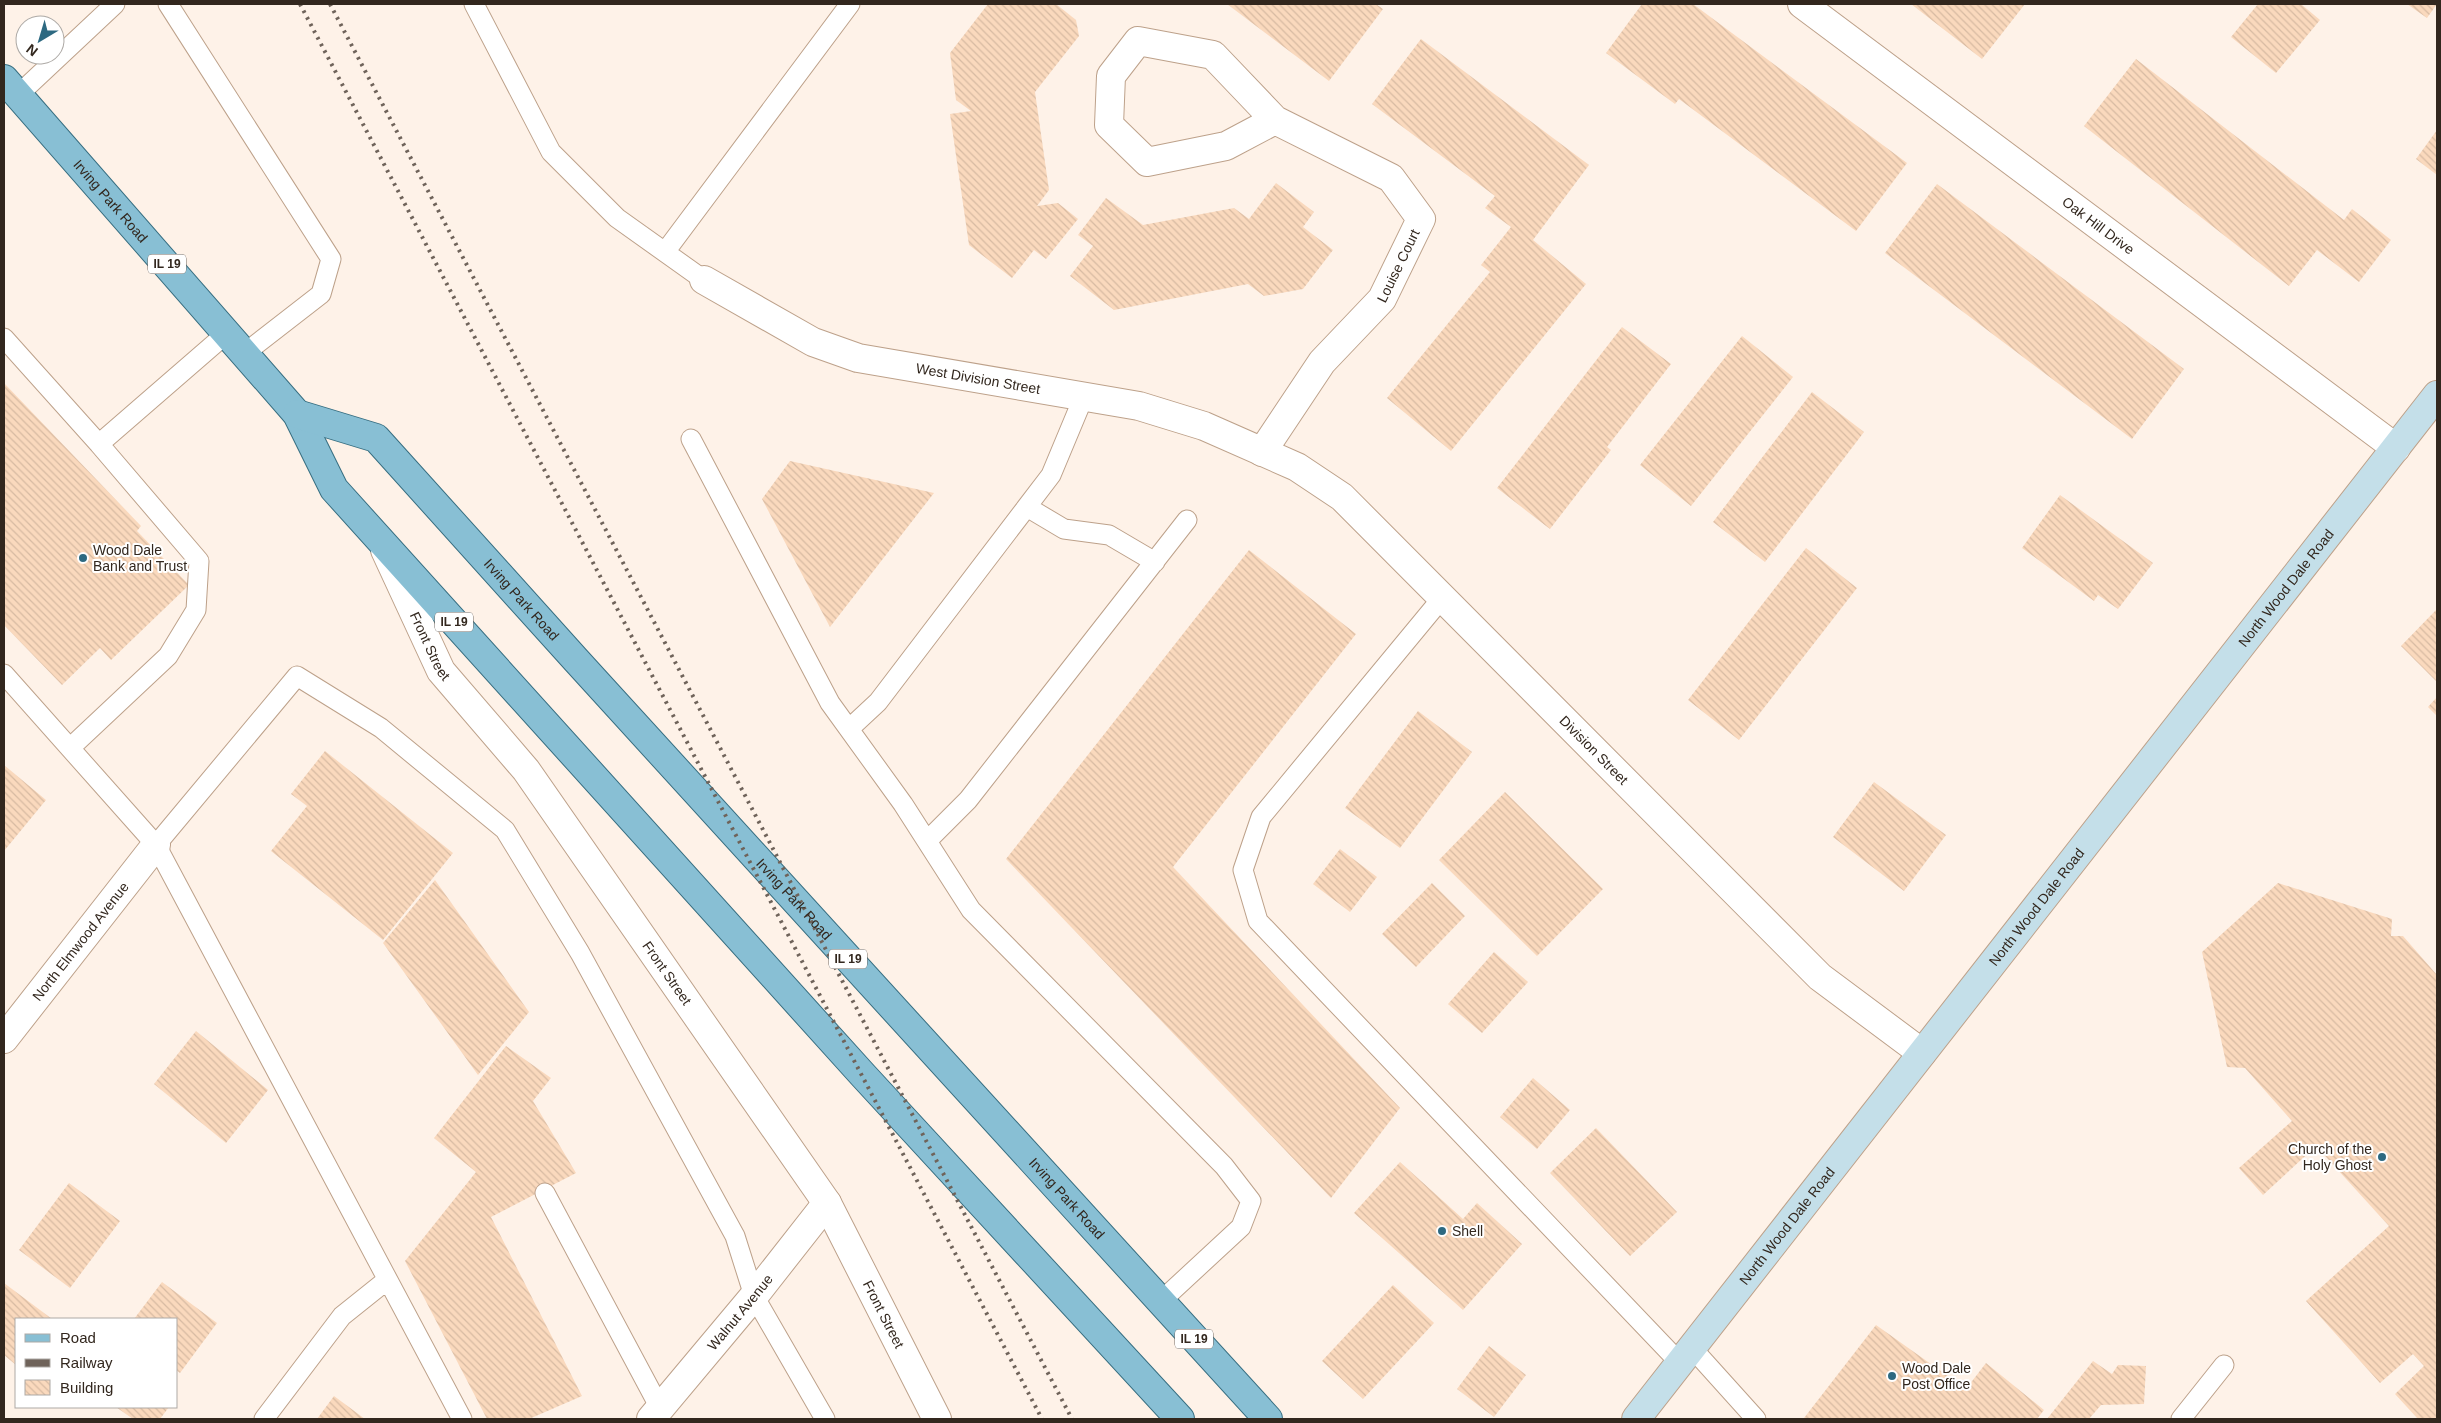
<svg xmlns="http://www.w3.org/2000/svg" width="2441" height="1423" font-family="Arial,sans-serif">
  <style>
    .building { fill: url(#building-back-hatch) }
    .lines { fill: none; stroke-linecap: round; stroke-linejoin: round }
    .service-casing { stroke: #bda18a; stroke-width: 21 }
    .minor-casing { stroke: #bda18a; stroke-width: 30 }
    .secondary-casing { stroke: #bda18a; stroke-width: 30 }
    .primary-casing { stroke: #376e81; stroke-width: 30 }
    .service { stroke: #fff; stroke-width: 19 }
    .minor { stroke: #fff; stroke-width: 28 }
    .secondary { stroke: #c4dfe9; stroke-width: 28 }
    .primary { stroke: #88bfd4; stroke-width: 28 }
    .rail { stroke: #6f635a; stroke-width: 4; stroke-dasharray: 2.5 5; stroke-linecap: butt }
    .poi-dot { fill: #2d6981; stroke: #fff; stroke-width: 2 }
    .labels { text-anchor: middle; stroke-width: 4; stroke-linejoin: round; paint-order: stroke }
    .shield { fill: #fff; stroke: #706862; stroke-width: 1 }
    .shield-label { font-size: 12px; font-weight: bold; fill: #32271e }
    .street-label { font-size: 14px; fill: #32271e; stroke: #fff }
    .poi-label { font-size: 14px; fill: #32271e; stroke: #fff; text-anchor: start }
  </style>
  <defs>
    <pattern id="building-back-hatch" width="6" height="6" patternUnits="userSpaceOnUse" patternTransform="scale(1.25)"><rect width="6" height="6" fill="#fad9bd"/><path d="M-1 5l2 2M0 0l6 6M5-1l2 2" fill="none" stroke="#d7baa2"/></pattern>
  </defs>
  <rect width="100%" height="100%" fill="#fef2e8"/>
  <path class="building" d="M988 4H1056L1076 20 1079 36 1035 92 1049 190 1037 206 1058 203 1078 219 1046 259 1034 250 1012 278 969 245 950 114 971 111 956 100 950 53Z
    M1227 4H1376L1383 9 1329 81Z
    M1642 4H1693L1907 163 1856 231 1679 99 1675 104 1606 53Z
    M1911 4H2025L1982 59Z
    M2258 4H2301L2320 20 2276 73 2231 37Z
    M2407 4H2437L2427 18Z
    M1421 39 1589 165 1533 240 1586 284 1451 451 1387 398 1490 272 1481 265 1511 227 1485 208 1495 196 1372 104Z
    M2136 59 2344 220 2352 209 2391 240 2359 282 2317 250 2289 286 2084 126Z
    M2437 130V175L2416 159Z
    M1276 183 1314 212 1303 227 1333 250 1303 289 1264 296 1248 284 1114 310 1070 276 1093 246 1078 235 1106 198 1143 225 1234 208 1249 219Z
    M1937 184 2184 369 2132 439 1885 253Z
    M1622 327 1671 364 1607 447 1611 450 1550 529 1497 488Z
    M1742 336 1793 377 1691 506 1640 465Z
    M4 383 141 526 137 531 189 585 111 660 100 648 62 685 4 625Z
    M1812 392 1864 432 1765 562 1713 522Z
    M790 461 934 493 830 627 762 499Z
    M2060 495 2153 563 2118 609 2098 595 2094 601 2022 548Z
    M1806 548 1857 588 1739 740 1688 700Z
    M1249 550 1356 634 1173 867 1400 1108 1331 1198 1006 859Z
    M2437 609V682L2401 646Z
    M2437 697V716L2428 707Z
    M1418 711 1472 752 1400 848 1345 808Z
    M325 751 453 853 383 940 271 851 307 806 291 794Z
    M4 765 46 800 4 851Z
    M1874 782 1946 835 1904 891 1833 837Z
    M1505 792 1603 889 1537 956 1439 860Z
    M1340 849 1377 877 1350 912 1313 884Z
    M435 880 529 1012 478 1075 383 943Z
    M1432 883 1465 916 1416 967 1382 934Z
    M2278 883 2392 919 2391 936H2403L2437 975V1419H2418L2395 1394 2424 1366 2413 1354 2380 1383 2306 1301 2389 1226 2316 1146 2263 1195 2239 1168 2292 1121 2245 1068 2227 1067 2202 952Z
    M1494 952 1528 982 1482 1033 1448 1004Z
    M196 1031 268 1090 226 1143 154 1084Z
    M506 1046 551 1078 533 1101 576 1173 491 1217 582 1396 529 1419H487L405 1261 476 1172 434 1138Z
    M1533 1078 1570 1110 1537 1149 1500 1117Z
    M1596 1128 1677 1212 1630 1256 1550 1173Z
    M1400 1162 1463 1219 1477 1203 1522 1244 1463 1310 1354 1213Z
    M69 1183 120 1221 70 1288 19 1250Z
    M162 1282 217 1323 180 1373 176 1370V1319H134Z
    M4 1283 52 1319H16V1365L4 1355Z
    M1393 1285 1434 1323 1363 1399 1322 1361Z
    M1876 1325 1966 1389 1986 1363 2044 1410 2037 1419H1806L1804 1418Z
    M1489 1346 1526 1375 1494 1417 1457 1389Z
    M2093 1361 2112 1374 2118 1365 2146 1366 2144 1404 2101 1405 2089 1419H2047Z
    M334 1396 365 1419H317Z
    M116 1407H169L160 1419H133Z"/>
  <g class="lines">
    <defs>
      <path id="service" d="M168 4 331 259 321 294 245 353
        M474 4 551 152 617 218 704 280
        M18 95 115 4
        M665 252 850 4
        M4 338 99 444 199 561 196 610 168 656 70 748
        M691 439 830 703 903 804 971 910 1224 1166 1251 1201 1241 1227 1160 1302
        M99 444 227 333
        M1027 507 1064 529 1109 535 1155 562
        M1442 598 1261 817 1243 870 1258 921 1680 1363
        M4 674 156 845 462 1419
        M849 729 878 702 1051 475 1084 396
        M927 841 968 800 1187 520
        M156 845 297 676 381 728 505 830 580 953 735 1236 754 1296 825 1419
        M545 1193 660 1408
        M1692 1348 1756 1419
        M264 1419 342 1316 387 1280
        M2181 1419 2224 1365"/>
      <g id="minor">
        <path id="s1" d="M1802 4 2396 448"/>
        <path id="s2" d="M704 280 813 342 858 358 1139 406 1204 426 1297 467 1342 497 1820 977 1922 1053"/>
        <path id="s3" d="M1262 452 1322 362 1382 299 1421 219 1391 178 1275 120 1213 55 1138 41 1111 76 1109 125 1147 162 1226 146 1275 120"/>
        <path id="s4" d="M385 550 441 671 526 770 827 1203 937 1419"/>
        <path id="s5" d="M4 1039 156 845"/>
        <path id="s6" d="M651 1419 754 1296 827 1203"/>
      </g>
      <g id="secondary">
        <path id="s7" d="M1636 1419 2437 395"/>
      </g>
      <g id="primary">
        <path id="s8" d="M4 79 297 414 334 489 862 1074 1180 1419"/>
        <path id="s9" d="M297 414 376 438 576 660 1268 1419"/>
      </g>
    </defs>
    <use href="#service" class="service-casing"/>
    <use href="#minor" class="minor-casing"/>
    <use href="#secondary" class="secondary-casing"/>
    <use href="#primary" class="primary-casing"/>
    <use href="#service" class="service"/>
    <use href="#minor" class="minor"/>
    <use href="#secondary" class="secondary"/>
    <use href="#primary" class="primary"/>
    <path class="rail" d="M300 4 1042 1419
      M330 4 1072 1419"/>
  </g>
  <g class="poi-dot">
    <circle cx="83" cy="558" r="5"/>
    <circle cx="2382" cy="1157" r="5"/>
    <circle cx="1442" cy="1231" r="5"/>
    <circle cx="1892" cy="1376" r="5"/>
  </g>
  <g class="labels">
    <g class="shield">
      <rect x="148" y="254.5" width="38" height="19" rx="4"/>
      <rect x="435" y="612.5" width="38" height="19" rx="4"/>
      <rect x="829" y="949.5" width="38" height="19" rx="4"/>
      <rect x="1175" y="1329.5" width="38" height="19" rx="4"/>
    </g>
    <g class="shield-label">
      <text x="167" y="268">IL 19</text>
      <text x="454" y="626">IL 19</text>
      <text x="848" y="963">IL 19</text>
      <text x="1194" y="1343">IL 19</text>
    </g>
    <g class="street-label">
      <text dy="5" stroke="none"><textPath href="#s8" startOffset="162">Irving Park Road</textPath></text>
      <text dy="5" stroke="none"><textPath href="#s1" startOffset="370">Oak Hill Drive</textPath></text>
      <text dy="5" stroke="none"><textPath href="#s3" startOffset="232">Louise Court</textPath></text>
      <text dy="5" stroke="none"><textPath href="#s2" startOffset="295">West Division Street</textPath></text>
      <text dy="5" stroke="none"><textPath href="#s7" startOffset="1055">North Wood Dale Road</textPath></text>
      <text dy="5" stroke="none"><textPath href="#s9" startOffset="300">Irving Park Road</textPath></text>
      <text dy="5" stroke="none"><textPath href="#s4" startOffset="106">Front Street</textPath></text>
      <text dy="5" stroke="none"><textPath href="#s2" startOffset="1039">Division Street</textPath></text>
      <text dy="5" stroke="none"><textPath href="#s9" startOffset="705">Irving Park Road</textPath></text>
      <text dy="5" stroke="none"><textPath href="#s7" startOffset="650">North Wood Dale Road</textPath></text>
      <text dy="5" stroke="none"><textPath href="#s5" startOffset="124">North Elmwood Avenue</textPath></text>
      <text dy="5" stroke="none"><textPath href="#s4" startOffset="511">Front Street</textPath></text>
      <text dy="5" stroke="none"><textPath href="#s9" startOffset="1110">Irving Park Road</textPath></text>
      <text dy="5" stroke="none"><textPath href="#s7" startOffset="245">North Wood Dale Road</textPath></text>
      <text dy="5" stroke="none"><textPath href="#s6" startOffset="139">Walnut Avenue</textPath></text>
      <text dy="5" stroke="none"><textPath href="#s4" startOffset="916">Front Street</textPath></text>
    </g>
    <g class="poi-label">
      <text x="93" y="555">Wood Dale<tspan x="93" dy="16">Bank and Trust</tspan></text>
      <text x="2372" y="1154" text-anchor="end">Church of the<tspan x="2372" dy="16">Holy Ghost</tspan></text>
      <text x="1452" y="1236">Shell</text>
      <text x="1902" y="1373">Wood Dale<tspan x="1902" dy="16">Post Office</tspan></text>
    </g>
  </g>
  <rect width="2441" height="1423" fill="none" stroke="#32271e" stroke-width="10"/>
  <rect x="15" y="1318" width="162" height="90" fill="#ffffff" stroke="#ada9a5"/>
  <rect x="25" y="1334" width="25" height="8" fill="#88bfd4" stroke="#ada9a5"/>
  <text x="60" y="1343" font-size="15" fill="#32271e">Road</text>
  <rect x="25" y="1359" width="25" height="8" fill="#6f635a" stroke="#ada9a5"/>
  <text x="60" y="1368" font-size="15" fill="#32271e">Railway</text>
  <rect x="25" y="1380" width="25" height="15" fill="url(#building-back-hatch)" stroke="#ada9a5"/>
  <text x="60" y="1393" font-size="15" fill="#32271e">Building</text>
  <g transform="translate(40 40) rotate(218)"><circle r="24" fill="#ffffff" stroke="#ada9a5"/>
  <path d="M0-4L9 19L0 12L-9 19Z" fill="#2d6981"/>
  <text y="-8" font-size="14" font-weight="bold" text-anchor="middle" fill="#32271e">N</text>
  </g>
</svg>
